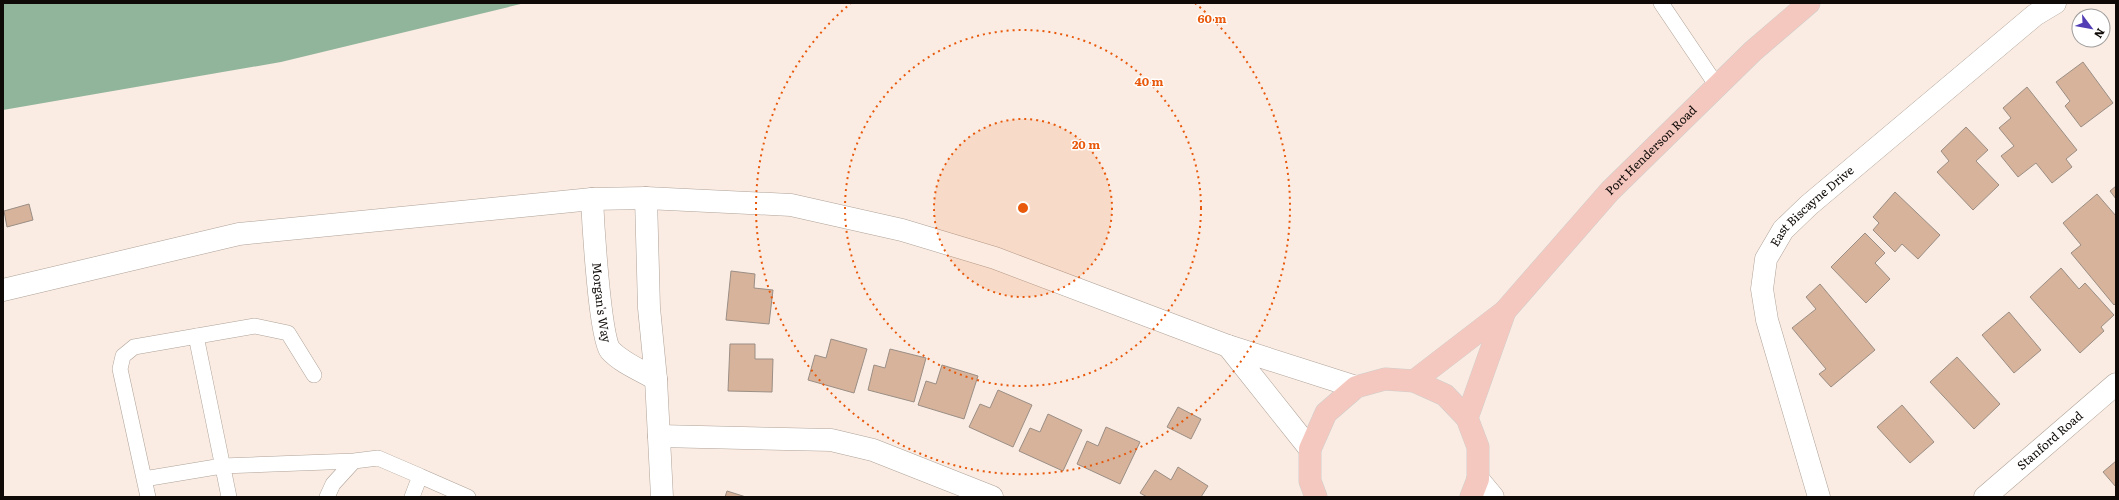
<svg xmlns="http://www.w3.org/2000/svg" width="2119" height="500" font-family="Literata,serif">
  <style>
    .forest { fill: #91b59b }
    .building { fill: #d6b39a; stroke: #9b8e85 }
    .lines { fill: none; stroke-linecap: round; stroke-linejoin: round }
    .lane-casing { stroke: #afa298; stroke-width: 16 }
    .street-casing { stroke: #afa298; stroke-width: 23 }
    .primary-casing { stroke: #cfcecd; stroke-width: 23 }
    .lane { stroke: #fff; stroke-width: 15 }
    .street { stroke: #fff; stroke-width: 22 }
    .primary { stroke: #f5c8bf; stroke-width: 22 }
    .ring { fill: none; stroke: #e8590c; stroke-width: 2; stroke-dasharray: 2 4 }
    .labels { text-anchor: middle; stroke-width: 3; stroke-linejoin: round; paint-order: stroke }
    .street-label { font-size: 12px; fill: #0f0a07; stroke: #fff }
    .centre { fill: #e8590c; stroke: #fff; stroke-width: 2 }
    .ring-label { font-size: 12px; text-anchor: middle; font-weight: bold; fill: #e8590c; stroke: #fff; stroke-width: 3; stroke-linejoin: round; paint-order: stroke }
  </style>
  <rect width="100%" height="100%" fill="#faece2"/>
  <path class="forest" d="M3 3H525L281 62 3 110Z"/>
  <path class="building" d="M2083 62 2113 103 2081 127 2065 106 2070 101 2056 82Z
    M2027 87 2077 150 2066 159 2072 167 2052 183 2036 163 2018 177 2001 156 2014 146 1999 128 2011 118 2003 108Z
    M1966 127 1988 150 1976 161 1999 185 1973 210 1937 172 1949 161 1941 151Z
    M2116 186V199L2110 191Z
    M1895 192 1940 235 1918 259 1902 244 1895 252 1873 230 1879 223 1873 217Z
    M2097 194 2116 216V303L2114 305 2071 253 2081 245 2063 223Z
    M29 204 33 220 7 227 4 211Z
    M1865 233 1885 253 1875 263 1890 279 1866 303 1831 267Z
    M2061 268 2079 289 2085 283 2114 315 2101 327 2104 331 2080 353 2030 297Z
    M731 271 755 274 754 288 773 290 769 324 726 320Z
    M1820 284 1875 350 1831 387 1819 374 1826 369 1792 328 1816 309 1806 297Z
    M2009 312 2041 350 2014 373 1982 335Z
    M831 339 867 349 854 393 808 380 815 355 826 358Z
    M730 344H755V359H773L772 392 728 391Z
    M890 349 926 358 914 402 868 390 874 365 885 368Z
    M1957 357 2000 404 1974 429 1930 382Z
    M942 365 978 376 964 419 918 405 926 381 936 384Z
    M998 390 1032 405 1013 447 969 427 980 404 990 408Z
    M1902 405 1934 442 1910 463 1877 427Z
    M1178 407 1201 419 1191 439 1167 427Z
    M1048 414 1082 430 1063 471 1019 451 1030 428 1040 432Z
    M1106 427 1140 442 1120 484 1077 464 1087 441 1098 446Z
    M2116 461V487L2103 472Z
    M1178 467 1208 486 1201 497H1147L1140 493 1155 470 1171 480Z
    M727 491 746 497H725Z"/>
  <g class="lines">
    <defs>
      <path id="lane" d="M1661 3 1717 86
        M196 336 229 497
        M420 476 468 497
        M144 479 222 466 354 461
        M148 497 120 369 123 356 134 347 255 326 288 333 314 375
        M327 497 333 484 354 461 378 458 420 476 412 497"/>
      <g id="street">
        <path d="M646 198 649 308 656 379 662 497"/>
        <path id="s1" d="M592 199C593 221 600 339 610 350 622 363 640 370 656 379"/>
        <path d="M3 290 239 234 592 199 646 198 791 205 902 230 995 258 1228 346"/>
        <path d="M659 436 831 440 873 450 992 497"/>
        <path d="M1310 449 1228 346 1356 387"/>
        <path d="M1478 479 1493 497"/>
        <path id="s2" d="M1819 497 1767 320 1762 289 1766 259 1783 230 1809 205 2035 15 2055 3"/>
        <path id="s3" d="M1985 497 2116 384"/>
      </g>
      <g id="primary">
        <path id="s4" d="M1414 381 1505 311 1610 191 1753 51 1809 3"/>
        <path d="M1467 418 1505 311"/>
        <path d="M1316 497 1310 481V449L1326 413 1356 387 1385 379 1414 381 1445 395 1467 418 1478 447V479L1471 497"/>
      </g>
    </defs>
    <use href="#lane" class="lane-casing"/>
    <use href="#street" class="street-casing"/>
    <use href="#primary" class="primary-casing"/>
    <use href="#lane" class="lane"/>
    <use href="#street" class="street"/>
    <use href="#primary" class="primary"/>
  </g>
  <circle cx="1023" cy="208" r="89" fill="#e8590c" fill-opacity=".12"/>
  <g class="ring">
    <circle cx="1023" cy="208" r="89"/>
    <circle cx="1023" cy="208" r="178"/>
    <path d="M1195 3A267 267 0 1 1 851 3"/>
  </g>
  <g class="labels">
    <g class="street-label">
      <text dy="4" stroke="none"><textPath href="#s4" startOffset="332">Port Henderson Road</textPath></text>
      <text dy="4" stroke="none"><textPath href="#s2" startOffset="317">East Biscayne Drive</textPath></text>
      <text dy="4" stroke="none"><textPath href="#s1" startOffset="104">Morgan's Way</textPath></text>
      <text dy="4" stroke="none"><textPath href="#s3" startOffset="86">Stanford Road</textPath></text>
    </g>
  </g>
  <circle cx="1023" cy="208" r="6" class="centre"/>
  <g class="ring-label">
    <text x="1212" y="23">60 m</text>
    <text x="1149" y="86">40 m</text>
    <text x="1086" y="149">20 m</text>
  </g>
  <rect width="2119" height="500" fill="none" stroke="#0f0a07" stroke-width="8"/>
  <g transform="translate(2091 28) rotate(122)"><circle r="19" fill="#ffffff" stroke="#9f9d9c"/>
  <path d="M0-3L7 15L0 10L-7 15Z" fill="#523db4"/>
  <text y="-6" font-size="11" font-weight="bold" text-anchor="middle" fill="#0f0a07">N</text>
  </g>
</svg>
